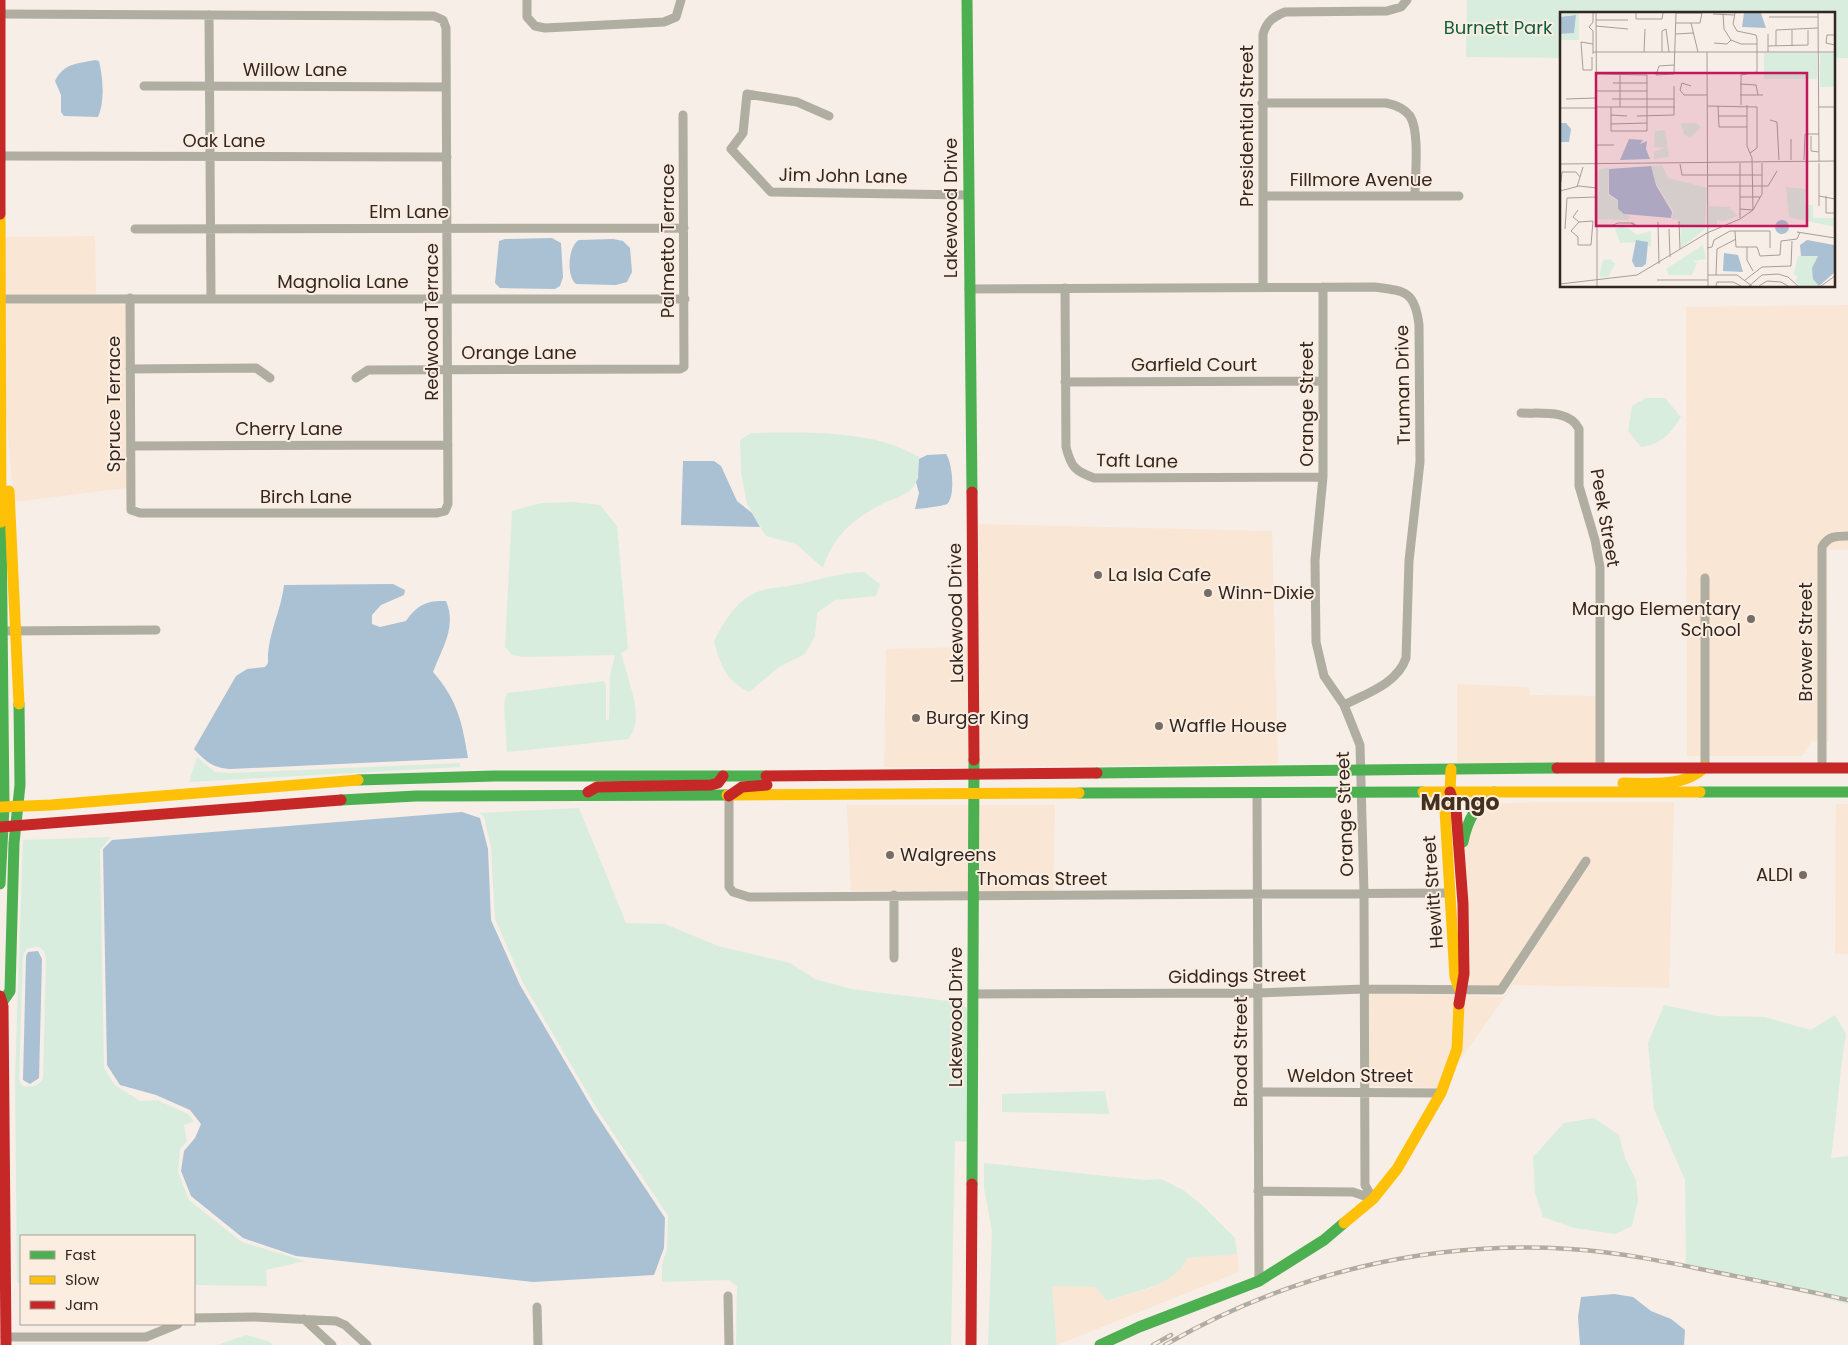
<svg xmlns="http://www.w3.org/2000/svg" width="1848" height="1345" font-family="Poppins,sans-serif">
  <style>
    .built { fill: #fae6d5 }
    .green { fill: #d9edde; fill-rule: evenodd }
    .water { fill: #aac0d3 }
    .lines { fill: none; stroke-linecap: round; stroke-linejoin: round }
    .street { stroke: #b0ada1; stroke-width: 9 }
    .fast { stroke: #4caf50; stroke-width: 11 }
    .slow { stroke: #ffc107; stroke-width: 11 }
    .jam { stroke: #c62828; stroke-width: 11 }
    .rail-casing { stroke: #b0aca2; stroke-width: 4.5 }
    .rail { stroke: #fcede1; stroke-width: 2.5; stroke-dasharray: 8; stroke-linecap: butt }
    .poi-dot { fill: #766d66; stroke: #fcede1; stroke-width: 2 }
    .labels { text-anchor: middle; stroke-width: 4; stroke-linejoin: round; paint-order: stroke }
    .park-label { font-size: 18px; fill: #0b5d3f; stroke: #fcede1 }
    .street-label { font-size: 18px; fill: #312720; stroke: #fcede1 }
    .poi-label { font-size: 18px; fill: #312720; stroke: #fcede1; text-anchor: start }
    .district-label { font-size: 22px; font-weight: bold; fill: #433020; stroke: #fcede1 }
    .inset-road { fill: none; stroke: #a79e97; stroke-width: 1 }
    .view { fill: #c2185b; fill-opacity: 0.15; stroke: #c2185b; stroke-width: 2.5 }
    .inset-edge { fill: none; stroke: #312720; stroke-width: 2.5 }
  </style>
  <rect width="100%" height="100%" fill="#f6eee7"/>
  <path class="built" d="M95 236 96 294H5V237Z
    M105 303 126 305 127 488 14 502 6 414 5 304Z
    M1848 305V550H1827L1829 741H1812L1802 756H1687L1686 307Z
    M979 524 1272 531 1278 764 978 767Z
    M970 647V767H884L886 649Z
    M1457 684 1529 687 1530 695 1596 696V762L1457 763Z
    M1543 802H1674L1669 988 1513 985 1458 1063 1464 995 1502 997 1505 995 1591 860 1585 855 1499 986H1465L1464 859 1469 829 1486 804Z
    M1836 804H1848V954H1835Z
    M847 805H970V891H851Z
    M978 805H1055L1053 891H979Z
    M1368 994 1456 995 1453 1048 1439 1088 1370 1086Z
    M1237 1254 1239 1272 1057 1345 1052 1286 1095 1287 1107 1301 1151 1288 1183 1266 1187 1258Z"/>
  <path class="green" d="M1467 0H1848V58H1834V14H1562V58L1466 57Z
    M1646 398H1665L1681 417C1670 434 1662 444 1641 447L1628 431 1632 406Z
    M751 433C802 432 874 429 919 457 919 469 920 480 911 489 906 496 892 499 884 503 854 518 833 536 823 568L796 544 766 536 747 504 741 473 740 440Z
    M573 502 600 505 617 526 628 649 621 653C626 675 647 721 628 739L507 752 504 704 507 693 604 681 606 685V721L609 719 610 675 615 655 523 657 512 655 505 647 512 511 541 503Z
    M864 572 880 584 876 596 835 600 817 613 815 636 805 654 779 667 749 692C725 680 721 665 714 642 722 624 736 601 755 593 769 587 786 587 800 584 824 578 840 573 864 572Z
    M197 757 215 772 230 773 460 763V767L189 782Z
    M579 808 626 923 665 924 718 946 790 963 815 979 851 989 956 1002 967 1008 969 1142 955 1141 951 1345H736L737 1286 729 1280 662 1282V1264L667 1249 668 1216 597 1109 523 983 495 919 491 847 484 817 479 813Z
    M111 837 100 850 104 1068 115 1085 140 1101 157 1100 188 1114 194 1121 184 1125 187 1141 180 1149 178 1172 189 1200 242 1242 305 1261 266 1270 267 1286 194 1285V1236H21V1283H17L15 1079 23 840ZM39 947 44 951 46 959 43 1078C39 1086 31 1088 23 1086L19 1080 23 956 27 948Z
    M1664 1005 1716 1016 1765 1017 1811 1030 1835 1015 1846 1034C1839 1075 1837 1116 1831 1158L1848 1156V1304L1686 1264 1685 1180 1654 1109 1648 1043Z
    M1105 1091 1109 1114 1002 1112V1094Z
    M1594 1118 1619 1135 1625 1158 1636 1180 1638 1201 1632 1226 1615 1234 1574 1228 1543 1217 1535 1193 1533 1157 1564 1123Z
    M984 1163 1144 1180 1161 1179 1183 1190 1203 1206 1235 1238 1237 1254 1187 1258C1175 1287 1133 1291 1107 1301L1095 1287 1052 1286 1057 1345H988L992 1231 984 1188Z
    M246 1335 268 1341 273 1345H217Z"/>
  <path class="water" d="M95 60 99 61C103 78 105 101 98 117L64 116 61 112V95L55 81C64 63 76 64 95 60Z
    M552 238 561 243 563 277 560 286 555 289 500 288 495 283 499 241 505 239Z
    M613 239 623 241 630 248 632 272 627 282 616 285 576 284C566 276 568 246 579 240Z
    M946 454C952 461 956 496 947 504 943 506 920 509 915 509L919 493 916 482 918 478 919 459 927 455Z
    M683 461H714L721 466 737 501 752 513 760 527 681 525Z
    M393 584 405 590 404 595 381 605 372 615V624L380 627 406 621C417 605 427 600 446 601 457 627 442 648 433 672 458 701 462 722 468 758L231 769C213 768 206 762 194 749L236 676 247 669 265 667 268 663C267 635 281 612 284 585Z
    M462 812 480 818 488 849 491 920 520 985 594 1111 665 1218 664 1248 654 1275 533 1282 296 1256 243 1238 191 1196 181 1171 184 1151 195 1138 201 1124 190 1110 156 1095 120 1085 107 1065 103 849 112 840Z
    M38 951 42 959 39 1078 30 1084 23 1080 26 956 28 952Z
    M1614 1294 1633 1297 1651 1311 1671 1319 1685 1330 1684 1345H1580L1578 1317 1581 1297Z"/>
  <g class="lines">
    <path class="street" d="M527 0V17L535 26 545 28 664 22 676 17 681 0
      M0 14 434 16 443 20 446 28 448 504 445 511 437 513H140L131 510 130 298
      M209 15 211 298
      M144 86 446 87
      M1262 103H1386C1396 105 1404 108 1410 116 1420 132 1415 176 1415 196
      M829 116 797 102 747 94 743 133 731 149 771 192 968 195
      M1 156 447 157
      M1263 196H1459
      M135 229 684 228
      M1263 287V34C1267 21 1273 17 1285 12L1387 11 1401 7 1407 0
      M1323 287V477L1315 560 1316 642 1324 676 1344 705 1360 745 1364 893 1365 1185 1373 1199
      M1065 288 1066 447C1071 467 1075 471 1094 478L1323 477
      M969 289 1375 287C1405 291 1415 291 1419 325L1420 462 1409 561 1406 658C1397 684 1367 693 1344 705
      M1 299H685
      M130 369 256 368 270 378
      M356 378 368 370 680 369 684 367 683 115
      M1065 382 1323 381
      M1521 413C1540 414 1569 409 1579 429V486L1595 540 1600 567V768
      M131 446 448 445
      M1705 578V767
      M1 631 156 630
      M1822 768V547C1828 536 1836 536 1848 536
      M1257 793 1259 1281
      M729 796V887L733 892 749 897 1450 893
      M894 895V958
      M974 994 1257 993 1364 989 1501 990 1586 861
      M1258 1092 1441 1093
      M1258 1191 1353 1192 1373 1199
      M728 1296 729 1345
      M537 1307 538 1345
      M194 1318 254 1317 336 1321 345 1325 367 1345
      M304 1319 332 1345
      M5 1337H146L178 1324"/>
    <path class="fast" d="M967 0 972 492
      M1097 773 1557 768
      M358 780 494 776H766
      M1700 792H1848
      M1079 793 1423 792
      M341 800 416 796 727 795
      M1463 842C1467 821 1476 804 1494 792
      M0 884 4 807 1 522
      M3 1001 10 991 14 843 20 785 19 704
      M972 1184 974 760
      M1100 1345 1139 1327 1259 1281 1324 1240 1344 1223"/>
    <path class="slow" d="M0 214 1 522
      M9 491 19 704
      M1451 769 1450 792 1445 811 1455 977 1459 988
      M1623 783C1651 783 1683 788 1705 767
      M1423 792H1700
      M727 795 1079 793
      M0 807 51 805 358 780
      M1344 1223 1373 1199 1397 1169 1441 1093 1457 1049 1459 1004"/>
    <path class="jam" d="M0 0V214
      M972 492 974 760
      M1557 768H1848
      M766 776 1097 773
      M588 792 597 787 711 785 718 783 723 776
      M1450 792 1456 809 1463 904 1464 974 1459 1004
      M729 796 742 787 767 785
      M0 827 341 800
      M0 996 3 1006 6 1345
      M971 1345 972 1184"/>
    <defs>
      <path id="rail" d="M1153 1345 1171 1335
        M1165 1345C1288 1274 1428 1240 1570 1249 1619 1252 1667 1262 1715 1272 1759 1281 1804 1290 1848 1300"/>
    </defs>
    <use href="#rail" class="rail-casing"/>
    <use href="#rail" class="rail"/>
  </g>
  <g class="poi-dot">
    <circle cx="1098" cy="575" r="5"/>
    <circle cx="1208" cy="593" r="5"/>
    <circle cx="1751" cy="619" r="5"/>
    <circle cx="916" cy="718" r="5"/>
    <circle cx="1159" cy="726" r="5"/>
    <circle cx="890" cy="855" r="5"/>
    <circle cx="1803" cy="875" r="5"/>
  </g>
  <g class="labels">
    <g class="park-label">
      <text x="1498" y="34">Burnett Park</text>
    </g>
    <g class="street-label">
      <text x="295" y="76">Willow Lane</text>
      <text transform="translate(1247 126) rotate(-90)" y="6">Presidential Street</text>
      <text x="224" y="147">Oak Lane</text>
      <text transform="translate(843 176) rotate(1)" y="6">Jim John Lane</text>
      <text x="1361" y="186">Fillmore Avenue</text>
      <text transform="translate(951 208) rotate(-90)" y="6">Lakewood Drive</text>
      <text x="409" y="218">Elm Lane</text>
      <text transform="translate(668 241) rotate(-90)" y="6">Palmetto Terrace</text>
      <text x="343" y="288">Magnolia Lane</text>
      <text transform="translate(432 322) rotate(-90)" y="6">Redwood Terrace</text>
      <text x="519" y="359">Orange Lane</text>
      <text x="1194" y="371">Garfield Court</text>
      <text transform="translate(1403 385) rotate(-91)" y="6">Truman Drive</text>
      <text transform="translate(114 404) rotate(-90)" y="6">Spruce Terrace</text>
      <text transform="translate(1307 404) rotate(-90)" y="6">Orange Street</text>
      <text x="289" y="435">Cherry Lane</text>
      <text transform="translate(1137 461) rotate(1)" y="6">Taft Lane</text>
      <text x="306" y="503">Birch Lane</text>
      <text transform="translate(1605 518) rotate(80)" y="6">Peek Street</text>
      <text transform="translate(956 613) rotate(-91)" y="6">Lakewood Drive</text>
      <text transform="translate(1806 642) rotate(-90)" y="6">Brower Street</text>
      <text transform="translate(1345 814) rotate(-92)" y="6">Orange Street</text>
      <text x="1042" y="885">Thomas Street</text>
      <text transform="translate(1433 892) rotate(-94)" y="6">Hewitt Street</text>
      <text transform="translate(1237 976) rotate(-1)" y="6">Giddings Street</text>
      <text transform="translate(956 1017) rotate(-90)" y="6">Lakewood Drive</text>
      <text transform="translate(1241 1052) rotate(-90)" y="6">Broad Street</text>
      <text x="1350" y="1082">Weldon Street</text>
    </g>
    <g class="poi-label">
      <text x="1108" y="581">La Isla Cafe</text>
      <text x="1218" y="599">Winn-Dixie</text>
      <text x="1741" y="615" text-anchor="end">Mango Elementary<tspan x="1741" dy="21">School</tspan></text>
      <text x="926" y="724">Burger King</text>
      <text x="1169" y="732">Waffle House</text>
      <text x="900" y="861">Walgreens</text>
      <text x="1793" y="881" text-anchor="end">ALDI</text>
    </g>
    <g class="district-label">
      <text x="1460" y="810">Mango</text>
    </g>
  </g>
  <g transform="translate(1560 12)">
    <rect width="275" height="275" fill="#f6eee7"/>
    <path d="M0 1H19V28H0V22L14 21 16 8V3L0 5ZM204 41H257V67H204ZM260 41H275V75H260ZM121 111H136L141 115 130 126 124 122ZM105 118 109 145 94 147V140L106 136 94 135 95 119ZM102 153 108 166 147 176 145 217 121 236 120 208 112 207 113 199 93 166 91 154ZM49 156 48 183 58 189V198L71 205 67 208 38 207 39 157ZM226 175 246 177 245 193H253V206H275V215L229 205ZM149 194 169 195 178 204 163 209 157 208V214L149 217ZM64 213 77 223 91 219V234H88V230L60 231 55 217ZM143 233 146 247 133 249 137 251 132 263H109L106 257ZM238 244H259V274H240L235 269 238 265 234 262ZM43 248 50 247 55 252 48 265H39Z" fill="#d9edde"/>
    <path d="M184 1H201L206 16 182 15ZM16 3 14 21 0 22V5ZM0 111H6L11 117 9 130H0ZM69 127 83 128 80 132 87 129 86 137 90 147 60 148ZM91 154 96 173 112 200 111 206 64 202 58 197V188L49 182V157ZM215 215a7 7 0 1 1 14 0a7 7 0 1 1-14 0ZM76 228 88 230 86 252 82 255H75L72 249ZM247 228 274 233 275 260 259 274 253 267 252 256 258 244H241L240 233ZM164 241 178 243 183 260 163 259Z" fill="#aac0d3"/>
    <path class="inset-road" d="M36 1 37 175M76 1V7H102L103 1M175 1 173 12 177 19 196 23 197 27V60L181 63V93M258 1 259 150M153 2 174 3M163 2 164 17 171 28 181 32H197M209 5H258M36 8H68M131 11 138 40M36 14 68 17M232 18V34M116 22 133 21M208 22V40M275 23H267L266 31 275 33M154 31 167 32 171 28M208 34 248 33V18M216 34V18L258 16M33 40H275M84 40 85 17M102 40V19L106 17 109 40M147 40 148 274M33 42V19L29 15 33 10V1M32 45V58H23L21 30 33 32M114 53 99 54 96 63 114 62 116 1H142L140 11H116M36 62 87 63V119H51V95M60 62V95M53 71H87M180 72 196 73 198 83M131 74 122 71 120 78 124 83H147M36 79H87M180 83H203M6 87 36 86M52 87H114M147 94 197 95V136L190 141M158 94 159 115H187M36 95H115M258 95H275M0 96H36M51 103 67 104M77 104 114 103V74M158 104H187M210 108 217 110 219 148M51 112 87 111M251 124V139L259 140M231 127V148M36 133H54M244 148 245 122H259M180 151V206M259 151V194M0 152 275 149M120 152 122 163H202M1 170 2 160H16L20 165M148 174H208L217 159M17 175 23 155M37 175V274M0 179 19 174 37 176M259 184 275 187M266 184V201H275M180 185H200M180 197 193 198 192 146 187 134V93M18 198 13 205 19 210M33 209 31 233H18V225L11 219 19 210ZM119 209 120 237M98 210 99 252M37 213H53L58 211H73L78 215 71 211M5 217 7 186 37 185M109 217 110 245M175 219 176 235H197L200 244 220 243 221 229 237 227 240 220M237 220 275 226M187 235V248L193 259M147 236 152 235 154 228 170 219H210V236M148 263H177L192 274M156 263 157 237 176 227M97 268H148M185 268 202 255 231 254 232 229M0 272 77 263 147 221 180 207 193 198 202 182V151M156 274 157 270H173L181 274M189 274 202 263 218 262 228 265 238 274M199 274 207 269 221 270 228 274M261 274 275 264"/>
    <path class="view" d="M36 61H247V214H36Z"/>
    <rect width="275" height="275" class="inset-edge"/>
  </g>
  <rect x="20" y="1235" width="175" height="90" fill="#fcede1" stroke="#ab9e94"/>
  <rect x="30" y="1251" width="25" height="8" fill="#4caf50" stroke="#ab9e94"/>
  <text x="65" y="1260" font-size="15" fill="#312720">Fast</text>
  <rect x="30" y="1276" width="25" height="8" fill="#ffc107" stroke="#ab9e94"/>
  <text x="65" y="1285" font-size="15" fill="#312720">Slow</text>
  <rect x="30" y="1301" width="25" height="8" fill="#c62828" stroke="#ab9e94"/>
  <text x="65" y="1310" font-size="15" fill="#312720">Jam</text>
</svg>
